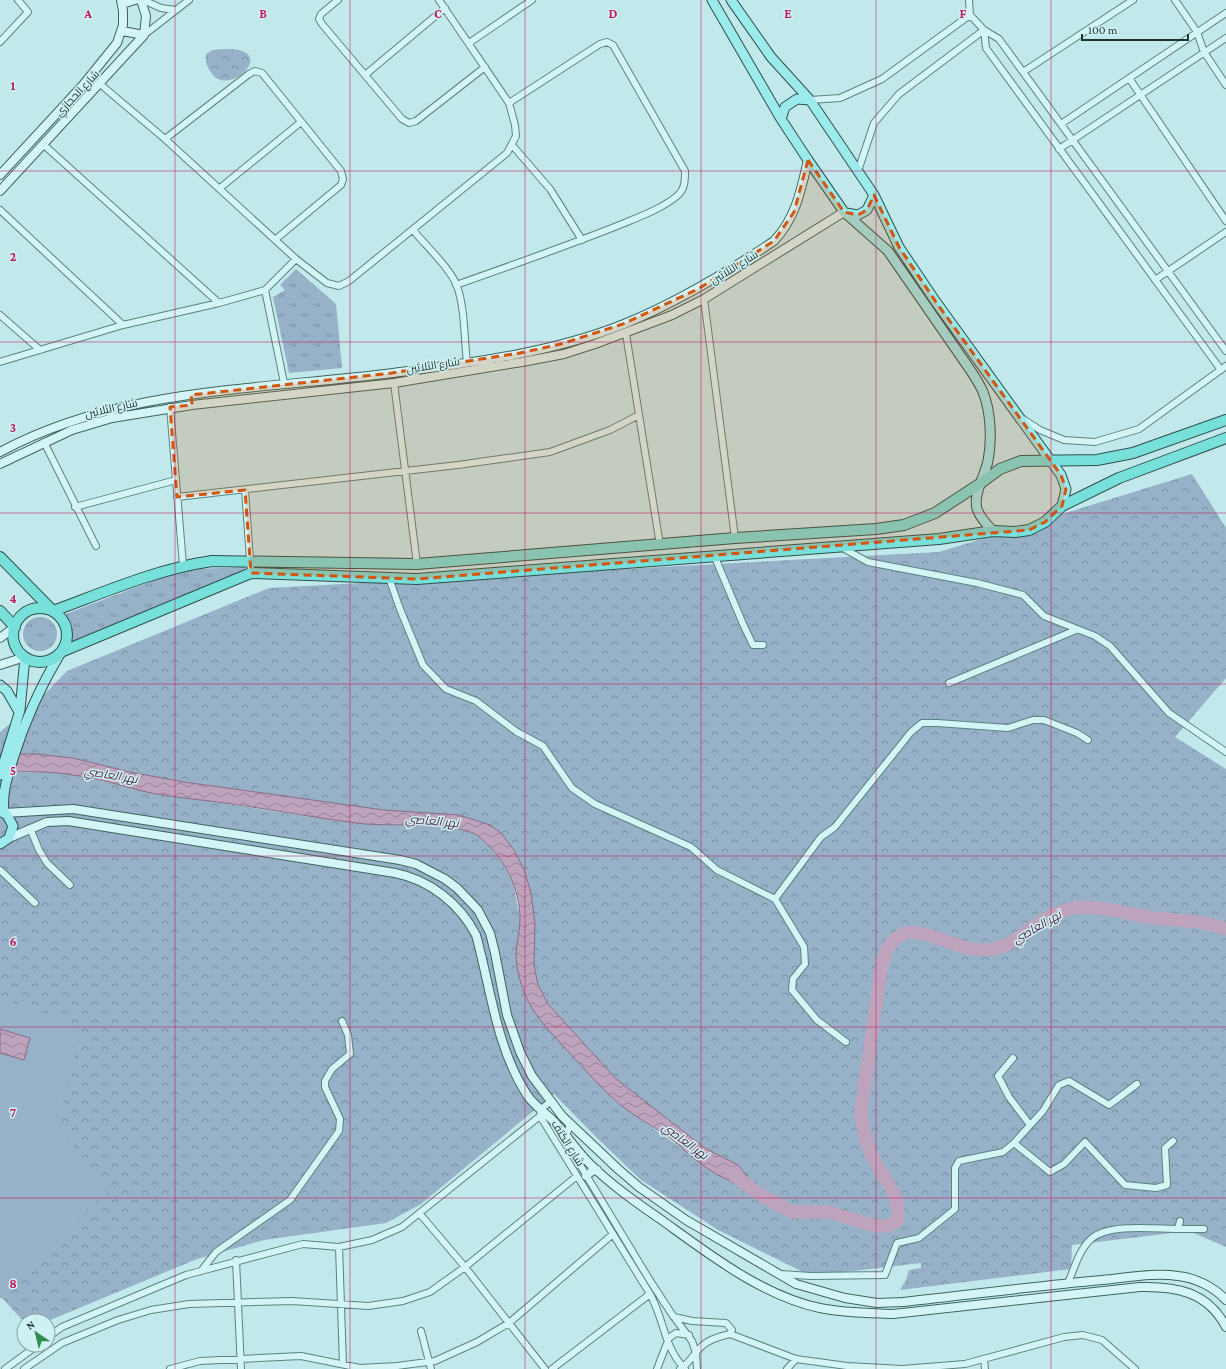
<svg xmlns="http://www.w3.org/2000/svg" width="1226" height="1369" font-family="'Crimson Pro',Cairo,serif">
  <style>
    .grass { fill: url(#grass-tufts) }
    .forest { fill: url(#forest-crowns) }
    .garden { fill: #96b1c8 }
    .water { fill: url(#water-waves); stroke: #8a6b87 }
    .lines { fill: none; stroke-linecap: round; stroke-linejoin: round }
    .river { stroke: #bda4bc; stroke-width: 13 }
    .minor-casing { stroke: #5a837e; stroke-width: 8 }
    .secondary-casing { stroke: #3d655e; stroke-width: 10 }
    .primary-casing { stroke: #2e514a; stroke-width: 11 }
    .trunk-casing { stroke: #2e514a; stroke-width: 12 }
    .minor { stroke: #d4f5f6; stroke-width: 6 }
    .secondary { stroke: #d4f5f6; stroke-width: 8 }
    .primary { stroke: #9beaec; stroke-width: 9 }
    .trunk { stroke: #78e0da; stroke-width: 10 }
    .marked { fill: #d45510; fill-opacity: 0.2; stroke: #d45510; stroke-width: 3; stroke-dasharray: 8 5; stroke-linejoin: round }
    .grid { fill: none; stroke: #c2185b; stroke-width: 1; stroke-opacity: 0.55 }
    .labels { text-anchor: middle; stroke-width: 3; stroke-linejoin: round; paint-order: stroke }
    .street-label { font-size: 11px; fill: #1d3430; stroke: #d0f1f3 }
    .water-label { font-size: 12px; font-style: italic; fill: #522d48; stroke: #d0f1f3 }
    .grid-label { font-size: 13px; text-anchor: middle; font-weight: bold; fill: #c2185b; stroke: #d0f1f3; stroke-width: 3; stroke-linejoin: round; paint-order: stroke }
  </style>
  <defs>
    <pattern id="grass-tufts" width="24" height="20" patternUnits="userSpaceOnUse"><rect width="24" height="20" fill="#96b1c8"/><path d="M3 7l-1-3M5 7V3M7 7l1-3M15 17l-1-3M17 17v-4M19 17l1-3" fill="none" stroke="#7a91a3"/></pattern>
    <pattern id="forest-crowns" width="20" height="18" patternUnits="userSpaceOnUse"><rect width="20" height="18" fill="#96b1c8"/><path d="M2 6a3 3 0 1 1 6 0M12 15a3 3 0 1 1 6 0" fill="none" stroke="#7a91a3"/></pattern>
    <pattern id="water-waves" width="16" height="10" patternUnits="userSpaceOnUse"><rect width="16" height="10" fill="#bda4bc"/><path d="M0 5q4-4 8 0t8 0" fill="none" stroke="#998699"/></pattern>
  </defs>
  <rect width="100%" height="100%" fill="#c1e9eb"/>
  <path class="grass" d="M296 269 336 304 342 368 289 373 273 297 285 290 280 285Z
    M245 567 246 570 68 644C69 633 69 625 63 615L155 580 196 569Z
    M23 634a17 17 0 1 1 34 0a17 17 0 1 1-34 0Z"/>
  <path class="forest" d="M226 49C280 48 230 98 212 74 207 67 205 62 206 54L213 50Z
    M1192 474 1226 528V678L1175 737 1226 769V1247L1189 1231 1072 1245 1071 1269 900 1290 906 1280 909 1270 921 1268V1263L811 1276 718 1230 641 1180 598 1139 554 1094 421 1204 386 1223 264 1240 197 1259 48 1321 24 1322 3 1299 0 1298V773L43 772 74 775 151 792 297 815 366 824 453 827 476 834 491 848 503 864 513 884 520 917 519 936 516 950 517 965 522 986 529 1003 557 1038 616 1102 723 1178 732 1161 724 1159 705 1148 616 1079 548 1004 538 985 534 965 531 893 525 872 514 850 459 815 384 810 184 782 130 772 73 758 37 754H0V732L39 700 67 671 269 588 939 552Z"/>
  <path class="garden" d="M0 998 81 1026 58 1125 107 1191 2 1295H0Z"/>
  <path class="water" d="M0 754H37L73 758 130 772 184 782 384 810 459 815 490 825 501 833 514 850 525 872 531 893 535 924 534 965 538 985 548 1004 616 1079 705 1148 738 1165 747 1176V1183C722 1186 688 1153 670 1138 656 1128 640 1120 626 1109 608 1096 593 1078 578 1062 562 1044 541 1025 529 1003 521 988 516 969 516 952 517 941 520 931 520 919 520 888 503 855 478 836 461 822 390 826 365 824 320 819 276 810 232 804 205 800 178 798 151 793 125 787 99 778 72 775 48 771 24 771 0 773Z
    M0 1029 30 1038 24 1060 0 1053Z"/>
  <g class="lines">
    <path class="river" d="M731 1173 761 1195 792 1212H828L876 1226H889L898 1220C901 1192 878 1173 869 1149 864 1136 862 1124 861 1110L881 970C883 964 884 956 887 950 902 919 932 937 954 944 964 948 977 950 987 950 1016 948 1033 921 1059 912 1091 900 1122 914 1154 918 1179 921 1202 920 1226 929"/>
    <defs>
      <path id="minor" d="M143 0 161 8 176 10
        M338 0 321 14 319 19 322 24 402 119 409 123 416 121 485 67
        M969 0 970 15 984 30 999 39 1226 351
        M1175 0 1197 32 1204 52 1226 85
        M984 30 986 48 1221 370
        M144 35 189 0
        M0 42 28 12 18 0
        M469 43 532 0
        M1023 72 1133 0
        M365 75 445 8
        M1129 78 1226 221
        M100 84 165 139 296 259 327 283 339 286 349 281 507 153 516 136 515 125 509 103 439 0
        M810 100 840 98 882 79 970 15
        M1061 124 1226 13
        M165 139 249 74 255 71 262 73 341 171 343 179 341 185 276 239
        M44 145 219 303
        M512 145 550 189 582 240
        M1059 149 1226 38
        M858 171 874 123 899 94 984 30
        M220 188 301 122
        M0 210 123 325
        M413 230C426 246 450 268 457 286 465 308 464 338 467 362
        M1155 280 1226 232
        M456 285C510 266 564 247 617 226 636 218 660 210 677 196 685 189 685 181 685 171L613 45 607 42 600 44 509 103
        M265 290 284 383
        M704 299 735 538
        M0 315 40 350
        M626 334 660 545
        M0 362 123 325 219 303 265 290 296 259
        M394 383 417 564
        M170 407 183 565
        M1023 419 1040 430 1064 440 1095 442 1139 429 1226 366
        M44 442 96 546
        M245 490 251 573
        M177 497 458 465 550 452 610 430 639 415
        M75 507 176 480
        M841 547 868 562 977 583 1023 595 1044 616 1095 636 1110 646 1169 713 1226 752
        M714 555 743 624 753 645H763
        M389 578 400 609 423 665 446 689 476 701 517 732 543 746 572 788 595 804 691 847 717 870 775 899
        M949 683 1076 630
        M30 828 39 850 47 863 70 885
        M0 870 35 903
        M846 1042 817 1020 792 990 793 979 805 964 804 947 775 899 821 837 835 827 911 732 922 723H937L1008 728 1033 720H1044L1077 733 1088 740
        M1013 1058 998 1076 1009 1097 1030 1125
        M550 1102 541 1109 540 1116 650 1294C665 1321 663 1346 685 1369
        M570 1124 566 1136 568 1145 649 1279 673 1316 692 1341 696 1353 697 1369
        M1014 1143 1043 1111 1059 1085 1069 1081 1109 1105 1137 1084
        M420 1214 465 1267 545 1369
        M1178 1229H1204
        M339 1247 343 1364
        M236 1260 241 1369
        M201 1271 216 1252 290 1200 339 1131 340 1119 325 1087V1081L332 1069 350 1054 348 1035 342 1021
        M781 1274 811 1276 885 1275 897 1243 919 1238 955 1209V1168L959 1161 1003 1152 1014 1143 1050 1172 1064 1164 1085 1142 1125 1185 1156 1188 1167 1185 1165 1148 1173 1141
        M1068 1283C1074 1269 1079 1250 1091 1239 1109 1223 1155 1229 1178 1229L1180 1221
        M674 1317 692 1321 726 1323 732 1330 730 1334
        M421 1331 431 1369
        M48 1337 62 1327 186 1275 201 1271 303 1244 339 1247 372 1240 402 1227 540 1116
        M984 1359 985 1369
        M5 1369 38 1345
        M24 1369 62 1343 118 1320 151 1310 189 1304 292 1301 368 1306 403 1301 430 1292 465 1267 577 1176
        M170 1369 200 1361 301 1356 360 1368 397 1366 435 1361 477 1342 509 1323 613 1234
        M552 1369 650 1294
        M657 1369 669 1338 676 1333 689 1335
        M680 1369C690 1363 694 1353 702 1346 709 1339 721 1336 730 1334L796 1359 847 1366 902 1369 965 1364 1064 1337 1083 1335 1102 1340 1135 1369
        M787 1369 796 1359"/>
      <path id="secondary" d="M122 4 135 0
        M122 31 144 35
        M0 175 83 85 117 43 123 25V11L121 0
        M0 191 144 35 146 16 141 0
        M0 452C120 387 261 390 393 373 470 363 552 353 624 324 678 302 726 273 774 241 796 218 801 190 808 160
        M0 464 72 430 112 418 192 405 394 383 522 362 564 354 595 344 672 315 704 299 844 212
        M0 638 15 627
        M0 665 25 657
        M4 813 73 809 400 860 416 864 445 879 457 888 478 910 490 933 495 953 507 1015 520 1052 532 1076 562 1116 618 1169 639 1187 686 1220 796 1284 845 1298 877 1303 903 1302C969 1295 1036 1286 1102 1280 1126 1278 1154 1272 1178 1276 1196 1278 1214 1287 1226 1300
        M9 838 47 822 68 821 395 873C430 880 460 904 476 935 491 989 496 1047 527 1095 535 1107 548 1114 557 1125 568 1137 577 1151 589 1163 611 1185 637 1203 663 1221 710 1255 763 1296 820 1308 844 1313 869 1313 893 1314L1140 1287C1176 1286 1208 1292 1226 1327
        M586 1176 592 1171 597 1170"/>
      <path id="primary" d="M712 0 781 119 808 160 844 212 888 251 971 371C975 377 980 385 983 392 991 412 992 440 988 461 985 475 973 494 977 509 980 517 987 525 993 531
        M731 0 771 57 810 100 874 195 899 247 936 302 1061 475 1066 489 1062 506
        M781 119 785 107 797 99 810 100
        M846 213 858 215 867 210 874 195
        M0 685 7 691 19 712
        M0 775 20 710 25 657
        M0 811 7 815 13 826 9 838 0 844
        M4 813C2 791 7 779 13 759 25 720 40 687 61 652"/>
      <path id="trunk" d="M0 557 53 611C105 592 157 569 212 561L417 564 735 538 876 529 904 525 935 513 981 483 1000 469 1021 461 1097 460 1133 453 1226 420
        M13 635a27 27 0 1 1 54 0a27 27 0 1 1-54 0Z
        M0 611 15 627
        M61 652 251 573 417 579 939 539 993 531 1015 532 1029 530 1045 522 1062 506 1119 478 1226 438"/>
    </defs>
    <use href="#minor" class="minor-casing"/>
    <use href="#secondary" class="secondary-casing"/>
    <use href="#primary" class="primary-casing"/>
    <use href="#trunk" class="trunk-casing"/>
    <use href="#minor" class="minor"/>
    <use href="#secondary" class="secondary"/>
    <use href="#primary" class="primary"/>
    <use href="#trunk" class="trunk"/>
  </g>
  <path class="marked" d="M808 160 844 212 858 215 867 210 874 195 899 247 936 302 1061 475 1066 489 1062 506 1045 522 1029 530 417 579 251 573 245 490 177 497 170 407 192 405 191 395 392 373 520 353 561 344 623 324 698 289 774 241 794 212Z"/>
  <path class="grid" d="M175 0V1369M350 0V1369M525 0V1369M701 0V1369M876 0V1369M1051 0V1369M0 171H1226M0 342H1226M0 513H1226M0 684H1226M0 856H1226M0 1027H1226M0 1198H1226"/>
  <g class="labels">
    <g class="street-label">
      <text transform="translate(77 93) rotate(-47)" y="4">شارع الحجازي</text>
      <text transform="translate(734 267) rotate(-32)" y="4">شارع الثلاثين</text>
      <text transform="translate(433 365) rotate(-9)" y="4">شارع الثلاثين</text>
      <text transform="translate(111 408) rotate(-13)" y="4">شارع الثلاثين</text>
      <text transform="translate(568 1143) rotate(58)" y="4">شارع الكتف</text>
    </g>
    <g class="water-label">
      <text transform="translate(111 775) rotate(9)" y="4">نهر العاصي</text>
      <text transform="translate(432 821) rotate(5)" y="4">نهر العاصي</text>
      <text transform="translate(1037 927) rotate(-30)" y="4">نهر العاصي</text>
      <text transform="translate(685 1141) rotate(36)" y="4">نهر العاصي</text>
    </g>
  </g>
  <g class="grid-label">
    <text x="88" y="18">A</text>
    <text x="263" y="18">B</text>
    <text x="438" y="18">C</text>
    <text x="613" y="18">D</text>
    <text x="788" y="18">E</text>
    <text x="963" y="18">F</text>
    <text x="13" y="90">1</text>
    <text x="13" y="261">2</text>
    <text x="13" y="432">3</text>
    <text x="13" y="603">4</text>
    <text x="13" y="775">5</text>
    <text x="13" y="946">6</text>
    <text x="13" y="1117">7</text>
    <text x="13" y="1288">8</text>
  </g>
  <g transform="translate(36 1333) rotate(325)"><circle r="19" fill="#d0f1f3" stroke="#88a5a5"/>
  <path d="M0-3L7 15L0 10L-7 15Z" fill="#2e8e4e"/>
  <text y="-6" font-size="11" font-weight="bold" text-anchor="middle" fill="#1d3430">N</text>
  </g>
  <path d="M1082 34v6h106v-6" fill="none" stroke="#1d3430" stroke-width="2"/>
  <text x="1088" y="34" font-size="12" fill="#1d3430" stroke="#d0f1f3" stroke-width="3" paint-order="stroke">100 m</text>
</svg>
